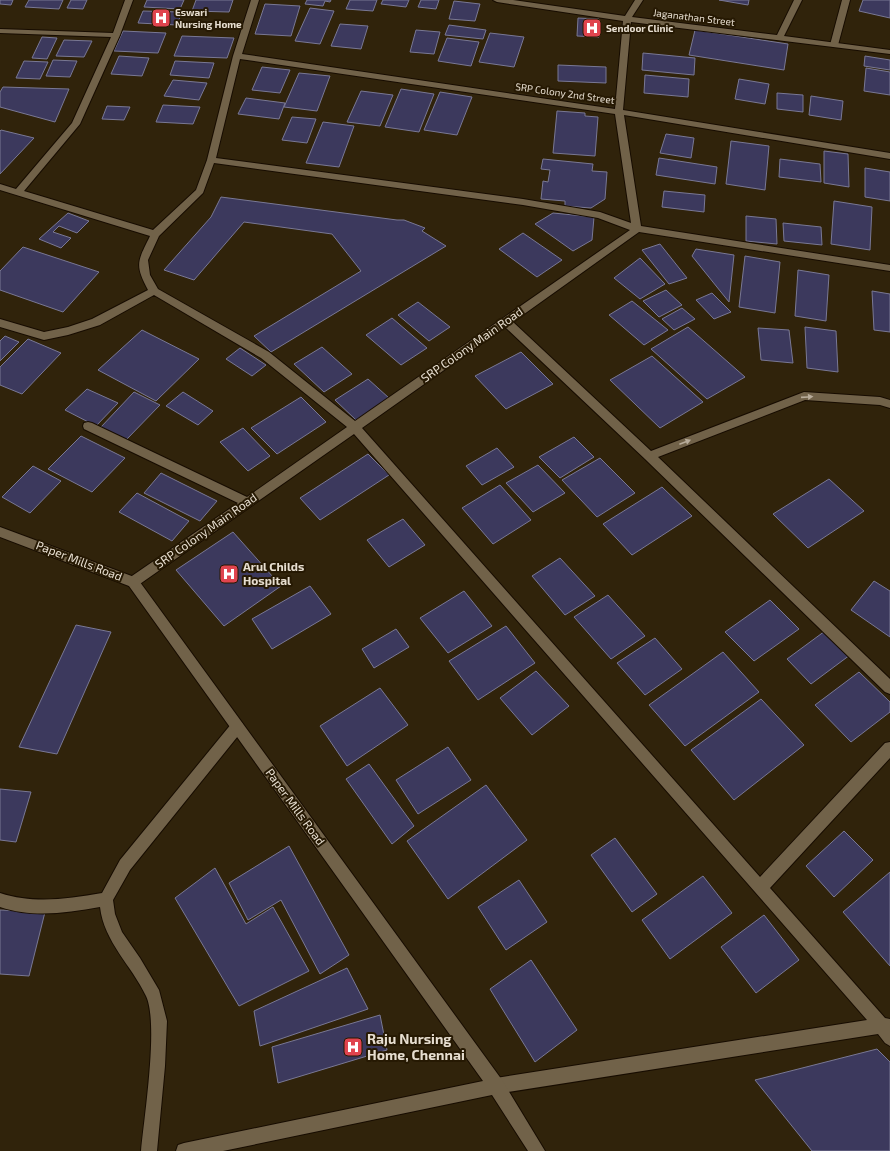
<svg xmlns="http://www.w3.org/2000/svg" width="890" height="1151" font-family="'Exo 2',sans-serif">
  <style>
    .building { fill: #3c395d; stroke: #797894 }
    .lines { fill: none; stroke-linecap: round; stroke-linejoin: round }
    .lane-casing { stroke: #170c00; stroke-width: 2 }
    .street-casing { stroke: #170c00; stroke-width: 2 }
    .secondary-casing { stroke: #170c00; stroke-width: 2 }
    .lane { fill: #716249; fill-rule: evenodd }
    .street { fill: #716249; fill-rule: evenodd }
    .secondary { fill: #716249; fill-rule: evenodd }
    .oneway { fill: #b8ac9a }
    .labels { text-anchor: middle; stroke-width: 4; stroke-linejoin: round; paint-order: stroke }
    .far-poi-label { font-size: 10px; font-weight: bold; fill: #e7ded0; stroke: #261903; text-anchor: start }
    .far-street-label { font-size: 10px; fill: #e7ded0; stroke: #261903 }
    .street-label { font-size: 12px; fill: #e7ded0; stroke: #261903 }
    .poi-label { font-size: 12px; font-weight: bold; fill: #e7ded0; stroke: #261903; text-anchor: start }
    .near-poi-label { font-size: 14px; font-weight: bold; fill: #e7ded0; stroke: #261903; text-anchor: start }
  </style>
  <rect width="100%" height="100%" fill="#30230b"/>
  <path class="building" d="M0 0H13L11 5 0 4Z
    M29 0H63L59 9 25 7Z
    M71 0H87L83 9 67 8Z
    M147 0H184L180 9 144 7Z
    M196 0H233L229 12 192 11Z
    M307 0H331L330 2 325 1 323 6 305 4Z
    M350 0H377L373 11 346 9Z
    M383 0H409L406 7 381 4Z
    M421 0H439L436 9 418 7Z
    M719 0H749L748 5Z
    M863 0H890V18L859 11Z
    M454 1 480 4 475 21 449 19Z
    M265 4 300 6 291 36 255 34Z
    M310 8 334 11 320 44 295 41Z
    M143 11 182 12 177 25 138 23Z
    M578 18 599 19V37L577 36Z
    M340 24 368 26 361 49 331 46Z
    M449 25 486 30 483 39 445 35Z
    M416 30 440 32 434 54 410 52Z
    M695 30 788 44 784 70 689 55Z
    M123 31 166 33 158 53 114 51Z
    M490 33 524 37 514 67 479 62Z
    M182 36 234 38 227 58 174 56Z
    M42 37 57 38 47 59 32 58Z
    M447 38 479 42 471 66 438 61Z
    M64 40 92 41 84 57 56 56Z
    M643 53 695 58 694 75 642 70Z
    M119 56 149 58 142 76 111 74Z
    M865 56 890 60V70L864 66Z
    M53 60 77 61 70 77 46 76Z
    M24 61 48 62 40 79 16 78Z
    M175 61 214 63 209 78 170 75Z
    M558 65 606 67V83L558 81Z
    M262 67 290 70 280 93 252 90Z
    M866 68 890 72V95L864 91Z
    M299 73 330 76 317 111 284 107Z
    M645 75 689 79 688 97 644 93Z
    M739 79 769 84 765 104 735 99Z
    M173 80 207 83 199 100 164 96Z
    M3 87 69 89 55 122 0 107V92Z
    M401 89 434 94 419 132 385 127Z
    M361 91 393 95 380 126 347 122Z
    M440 92 472 97 457 135 424 130Z
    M777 93 803 95V112L777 109Z
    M811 96 843 101 841 120 809 115Z
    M246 98 285 103 279 119 238 114Z
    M163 105 200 107 193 124 156 122Z
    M107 106 130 107 124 120 102 119Z
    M557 111 585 113V116L598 117 595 156 553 153Z
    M292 117 316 119 307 143 282 140Z
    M323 122 354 126 339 167 306 163Z
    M1 130 34 138 0 174V131Z
    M666 134 694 138 691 158 660 153Z
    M731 141 769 146 765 190 726 184Z
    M824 151 848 154 849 187 824 183Z
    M659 158 717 167 715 184 656 175Z
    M543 159 593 164 592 171 607 172 605 199 591 208 565 206V201L541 199 543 181 548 182 550 170 541 169Z
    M780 159 820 164 821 182 779 177Z
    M865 168 890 172V201L865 197Z
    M664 191 705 195 704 212 662 207Z
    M221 197 397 220H404L425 228 422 231 446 246 271 352 254 336 361 271 332 234 244 222 194 280 164 270 211 217Z
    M834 201 872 207 870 250 831 244Z
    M68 213 89 221 77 233 59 226 53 232 71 238 61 248 39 239Z
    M553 213 594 217 592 240 573 251 535 224Z
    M746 216 776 219 777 244 746 241Z
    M783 223 821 227 822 245 784 241Z
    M523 233 562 260 537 277 499 249Z
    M660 244 687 278 669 284 642 250Z
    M23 247 99 272 63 312 0 290V271Z
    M696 249 734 255 729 302 692 256Z
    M745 256 780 262 775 313 739 307Z
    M640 258 665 284 640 299 614 278Z
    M798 270 829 275 826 321 795 316Z
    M666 290 682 305 659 317 643 301Z
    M872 291 890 294V332L874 330Z
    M712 293 731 312 714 319 696 300Z
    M632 301 668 330 644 345 609 315Z
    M418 302 450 327 429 341 398 315Z
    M682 308 695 319 674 330 662 319Z
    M392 318 427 348 401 365 366 335Z
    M688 327 745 377 707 399 651 349Z
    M805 327 836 331 838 372 807 368Z
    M758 328 789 330 793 363 761 360Z
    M142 330 199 359 156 401 98 370Z
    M5 336 19 342 0 361V341Z
    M28 339 61 353 22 394 0 385V367Z
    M322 347 352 374 324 392 294 364Z
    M240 348 266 365 252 376 226 359Z
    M521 352 553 384 506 409 475 376Z
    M652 356 703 402 660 428 610 380Z
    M368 379 389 398 356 420 335 400Z
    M87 389 118 403 96 426 65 410Z
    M134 392 160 405 126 440 101 427Z
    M183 392 213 411 198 425 166 406Z
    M301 397 326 422 277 454 251 428Z
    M243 428 270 456 248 471 220 442Z
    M81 436 125 458 92 492 48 469Z
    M574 437 594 457 560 478 539 457Z
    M497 448 514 467 482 485 466 466Z
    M368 454 389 475 320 520 300 498Z
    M600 458 635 493 597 517 562 480Z
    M538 465 565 493 533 512 506 483Z
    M33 466 61 481 30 513 2 497Z
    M161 473 217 501 200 521 144 493Z
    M829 479 864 511 808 548 773 514Z
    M500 485 531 520 493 544 462 508Z
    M662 487 692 516 632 555 603 524Z
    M137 493 189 521 172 541 119 512Z
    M403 519 425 545 389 567 367 540Z
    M233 532 281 586 224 626 176 570Z
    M560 558 595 596 565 615 532 576Z
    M874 581 890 591V637L851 610Z
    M310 586 331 614 272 649 252 619Z
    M464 591 492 626 448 653 420 618Z
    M608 595 645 636 611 659 574 617Z
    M770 600 799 629 754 661 725 632Z
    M76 625 111 632 57 754 19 747Z
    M506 626 535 663 478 700 449 661Z
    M396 629 409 647 374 668 362 649Z
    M825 631 850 655 811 684 787 659Z
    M655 638 682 669 645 695 617 663Z
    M723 652 759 692 685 746 649 705Z
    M536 671 569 706 532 735 500 698Z
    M859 672 890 702V712L851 742 815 705Z
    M380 688 408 725 347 766 320 726Z
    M761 699 804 745 734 800 691 750Z
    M448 747 471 780 418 814 396 780Z
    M369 764 414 826 392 844 346 779Z
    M486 785 527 840 448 899 407 841Z
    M0 789 31 792 16 842 0 840Z
    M844 831 873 860 834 897 806 866Z
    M615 838 657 894 632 912 591 855Z
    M289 846 349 955 320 974 281 900 248 920 229 883Z
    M215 868 246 924 273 907 309 971 239 1006 175 898Z
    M890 872V966L843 912Z
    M703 876 732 913 670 959 642 920Z
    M519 880 547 922 506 950 478 907Z
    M0 910 45 912 29 976 0 974Z
    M764 915 799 960 756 993 721 947Z
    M531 960 577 1030 535 1062 490 989Z
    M347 968 368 1009 260 1046 254 1011Z
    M380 1015 387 1050 278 1083 272 1047Z
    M877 1049 890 1062V1151H812L755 1080Z"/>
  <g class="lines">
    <defs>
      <path id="lane" d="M842 0H850L838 45 834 47 830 45Z"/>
      <path id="street" d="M125 0H133L120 35 80 124 24 191 153 230 196 190 207 160 233 56 251 0H259L242 54 615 109 623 21 497 2 493 0H513L625 16 635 0H643L632 17 777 35 794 0H802L784 36 890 50V54L631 22 623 110 890 153V159L624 115 641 226 890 265V271L639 232 513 322 651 451 804 392 880 397 890 400V408L880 405 805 400 658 457 890 679V694L885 692 645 459 505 327 362 428 760 877 885 743 890 742V758L770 888 885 1018 890 1019V1046L885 1043 878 1034 496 1094 490 1092 488 1086 490 1080 496 1078 867 1020 354 434 137 586 133 587 129 586 127 582 129 578 238 503 84 429 83 426 84 423 88 422 92 423 247 497 347 427 261 358 154 295 100 325 68 335 44 340 0 327V319L44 332 68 327 92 319 148 290C134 264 138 261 150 236L0 190V184L16 189 72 123 111 37 0 33V29L113 33ZM240 59 615 114 631 223 600 212 523 199 216 158ZM214 163 523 205 598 218 630 230 355 421 269 352 158 289 150 275 148 260 159 236 203 193Z
        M237 721 242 723 244 727 242 731 130 870 113 900 115 914 122 932 140 958 159 990 167 1021 165 1066 157 1151H141C144 1118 159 1023 146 996 132 966 104 942 100 907 66 913 33 918 0 907V893C34 904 67 899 102 893L120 860 232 723Z"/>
      <path id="secondary" d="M0 527 137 578 502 1080 545 1151H528L492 1095 223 1151H176L178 1145 184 1143 483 1081 129 586 0 537Z"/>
    </defs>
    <use href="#lane" class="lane-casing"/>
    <use href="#street" class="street-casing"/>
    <use href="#secondary" class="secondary-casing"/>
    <use href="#lane" class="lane"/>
    <use href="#street" class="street"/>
    <use href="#secondary" class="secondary"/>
  </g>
  <defs><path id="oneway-solid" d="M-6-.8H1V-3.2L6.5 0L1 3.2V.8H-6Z"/></defs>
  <g class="oneway">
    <use href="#oneway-solid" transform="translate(807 397) rotate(-4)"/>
    <use href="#oneway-solid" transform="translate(685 442) rotate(-21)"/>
  </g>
  <defs>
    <symbol id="hospital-square" viewBox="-11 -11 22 22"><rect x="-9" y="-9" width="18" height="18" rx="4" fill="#e0444e" stroke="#261903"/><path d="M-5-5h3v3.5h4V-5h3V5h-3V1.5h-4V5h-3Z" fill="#fff"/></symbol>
  </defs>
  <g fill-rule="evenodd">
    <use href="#hospital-square" x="150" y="7" width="22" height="22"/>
    <use href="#hospital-square" x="581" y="17" width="22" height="22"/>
    <use href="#hospital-square" x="218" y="563" width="22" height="22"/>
    <use href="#hospital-square" x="342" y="1036" width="22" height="22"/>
  </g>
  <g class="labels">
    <g class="far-poi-label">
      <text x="175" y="16">Eswari<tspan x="175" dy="12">Nursing Home</tspan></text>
      <text x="606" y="32">Sendoor Clinic</text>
    </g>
    <g class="far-street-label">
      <text transform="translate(694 17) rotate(7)" y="4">Jaganathan Street</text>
      <text transform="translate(565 93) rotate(8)" y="4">SRP Colony 2nd Street</text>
    </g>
    <g class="street-label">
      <text transform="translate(472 345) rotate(-35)" y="4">SRP Colony Main Road</text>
      <text transform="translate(206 531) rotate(-35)" y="4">SRP Colony Main Road</text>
      <text transform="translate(79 561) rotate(21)" y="4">Paper Mills Road</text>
      <text transform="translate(295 807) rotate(54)" y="4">Paper Mills Road</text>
    </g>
    <g class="poi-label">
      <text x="243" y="571">Arul Childs<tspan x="243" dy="14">Hospital</tspan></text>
    </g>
    <g class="near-poi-label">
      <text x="367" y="1044">Raju Nursing<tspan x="367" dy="16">Home, Chennai</tspan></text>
    </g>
  </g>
</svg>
